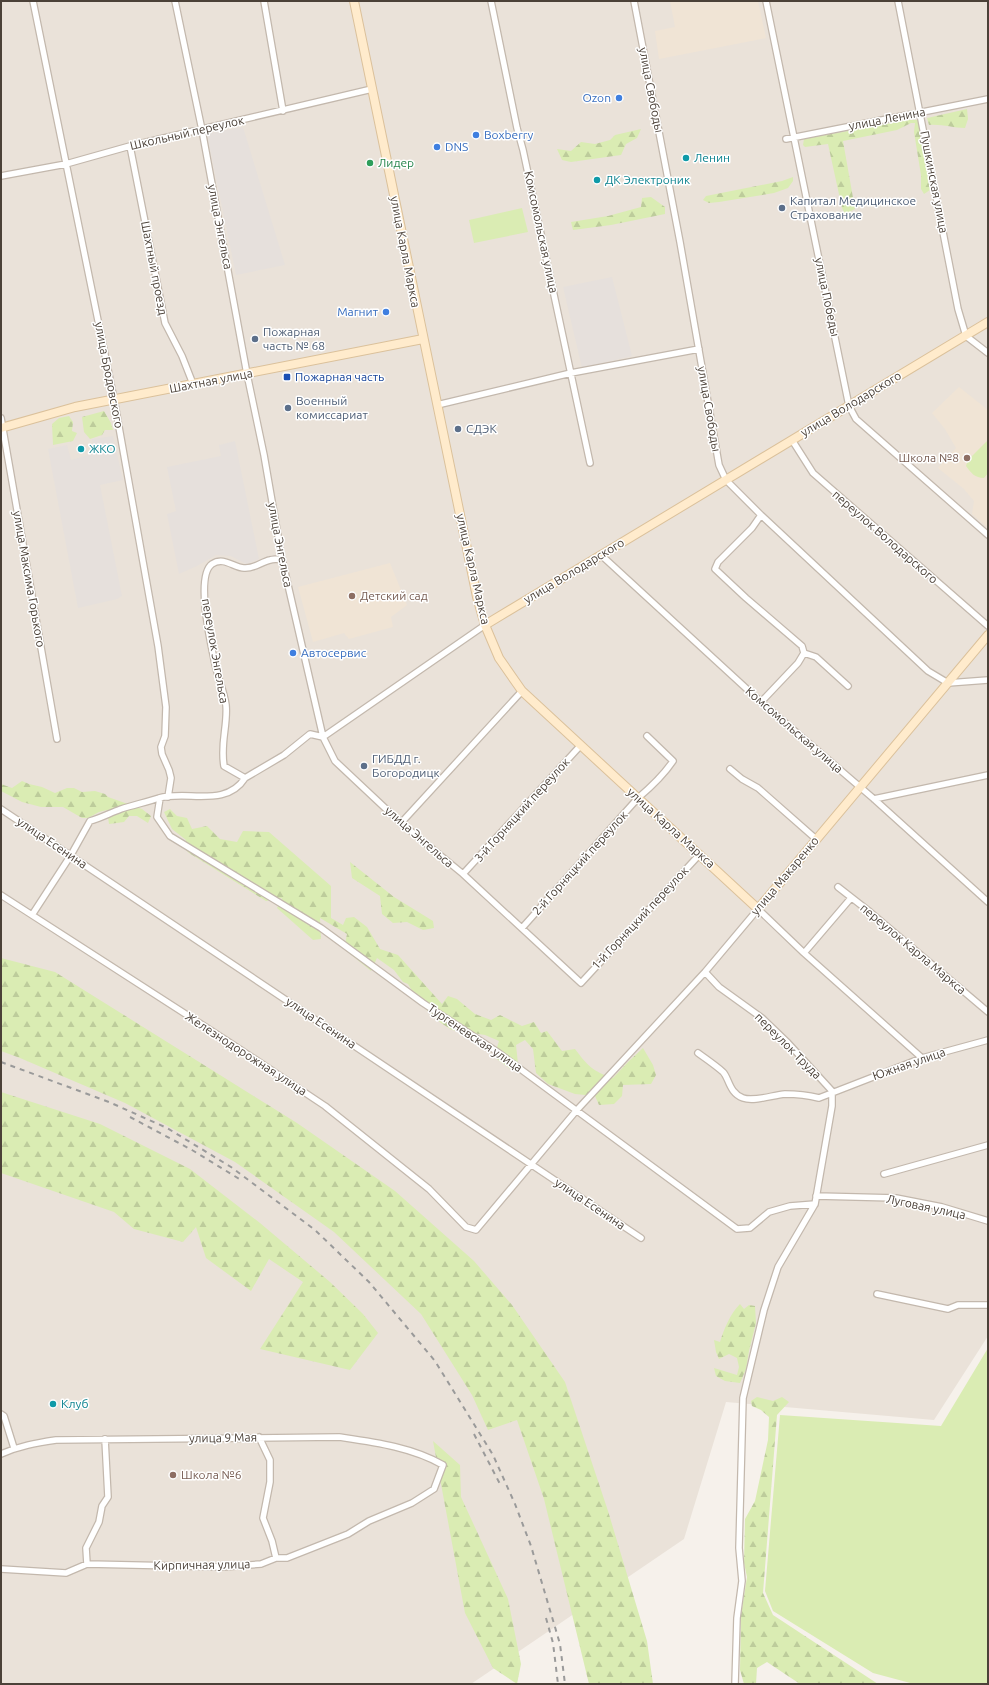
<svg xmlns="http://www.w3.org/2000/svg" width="989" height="1685" font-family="Ubuntu,sans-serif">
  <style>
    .residential { fill: #eae2d9 }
    .industrial { fill: #e6e0dc }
    .education { fill: #f0e4d5 }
    .forest { fill: url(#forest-firs) }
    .garden { fill: #daecb3 }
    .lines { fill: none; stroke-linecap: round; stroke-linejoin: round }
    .street-casing { stroke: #c3b8ad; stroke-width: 8 }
    .secondary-casing { stroke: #dbc19b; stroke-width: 10 }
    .street { stroke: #fff; stroke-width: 5.5 }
    .secondary { stroke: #ffebcc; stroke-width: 8 }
    .rail { stroke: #9a9a9a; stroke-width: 2; stroke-dasharray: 5 5; stroke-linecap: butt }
    .shop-dot { fill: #3f7fe0; stroke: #fff; stroke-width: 1.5 }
    .culture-dot { fill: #0f9aa8; stroke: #fff; stroke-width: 1.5 }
    .leisure-dot { fill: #2e9e5b; stroke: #fff; stroke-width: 1.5 }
    .service-dot { fill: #5c6f8a; stroke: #fff; stroke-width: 1.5 }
    .transit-dot { fill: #1a4fb4; stroke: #fff; stroke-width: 1.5 }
    .education-dot { fill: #8d6e63; stroke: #fff; stroke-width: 1.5 }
    .labels { text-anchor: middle; stroke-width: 3; stroke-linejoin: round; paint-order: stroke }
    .street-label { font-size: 12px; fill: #4b4138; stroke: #fff }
    .shop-label { font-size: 12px; fill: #366cbe; stroke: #fff; text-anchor: start }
    .culture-label { font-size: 12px; fill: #0d838f; stroke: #fff; text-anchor: start }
    .leisure-label { font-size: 12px; fill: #27864d; stroke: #fff; text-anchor: start }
    .service-label { font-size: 12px; fill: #4e5e75; stroke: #fff; text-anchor: start }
    .transit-label { font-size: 12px; fill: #164399; stroke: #fff; text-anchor: start }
    .education-label { font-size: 12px; fill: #785e54; stroke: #fff; text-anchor: start }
  </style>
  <defs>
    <pattern id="forest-firs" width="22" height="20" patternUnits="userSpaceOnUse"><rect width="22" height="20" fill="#daecb3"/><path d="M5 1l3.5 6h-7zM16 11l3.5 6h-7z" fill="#bdcc9b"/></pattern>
  </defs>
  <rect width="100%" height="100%" fill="#f6f1eb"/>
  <path class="residential" d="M1 1H988V1336L934 1420 726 1402 684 1539 471 1684H1Z"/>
  <path class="industrial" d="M243 127 285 265 236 275 207 134Z
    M612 277 632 356 582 368 563 287Z
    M113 436 123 480 100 485 122 596 117 599 78 608 48 449 67 445 71 460 95 453 92 439Z
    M235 441 259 559 246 564 231 556 216 555 197 566 179 574 167 514 176 511 167 467 221 456 219 445Z"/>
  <path class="education" d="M670 1H758L766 38 659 59 655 31 675 27Z
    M959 387 988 410V528L972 514 974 501 964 489 938 468 956 448 945 429 932 413Z
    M390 563 407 605 391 617 393 627 349 639 344 633 313 642 298 587Z"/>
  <path class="forest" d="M967 109 968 119 965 128C953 128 942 124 929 125L927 118Z
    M908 120H918L930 190 924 194 921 189V175L914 132 915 123H911L897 130 843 141 855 209 845 214 842 208 828 144 805 147 803 145 804 139Z
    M641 129 637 138 626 144 621 155 571 162 562 160 557 149 571 151 581 142 595 144 610 140 615 135Z
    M793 177V181L788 188 774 193 719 202 709 203 703 200 706 196 782 181Z
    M651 197 665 207V214L611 225 573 230 571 222 608 216 641 207 642 198Z
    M104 411 111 423 113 430H105L102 435 90 439 84 432 82 417Z
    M69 416 73 422 72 431 77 433 73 441 53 445 52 424 59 418Z
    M22 781 29 784 42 787 55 793 67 788H74L82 792 95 791 105 794 108 797 142 809 151 816 148 823 137 816H129L124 822 109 824 107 810 99 812 88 818H82L63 807H41L22 802 1 791V784L12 788Z
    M170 809 177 816 187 818 192 829 207 826 220 839 237 842 243 831 269 832 331 886V918L343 925 346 918 354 917 367 927 380 949 398 955 442 1004 448 996 457 999 475 1014 491 1020 500 1015 522 1026 534 1022 541 1033 547 1031 562 1051 575 1049C588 1066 592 1071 613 1078L628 1062 643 1048 653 1065 656 1075 651 1084 623 1085 622 1096 614 1104 599 1105 595 1096 575 1094 548 1084 536 1073 533 1049 525 1040 516 1045 519 1073 509 1068 494 1057 499 1041 485 1035 452 1030 441 1023 420 1004 408 984 403 982 394 970 377 958 371 971 344 949 347 934 320 918 321 939 313 940 277 908 282 898 266 901 189 853 182 846 186 840 172 829 164 812Z
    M350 862 394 897 433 921 434 928 423 930 407 922 393 923 382 914 380 896 352 878Z
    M1 958 55 972 297 1123 395 1191 474 1261 512 1305 565 1382 608 1511 647 1641 653 1684H589L544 1499 517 1420 488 1430 472 1395 421 1314 334 1232 235 1162 125 1103 20 1058 1 1051Z
    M1 1092 100 1124 190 1169 260 1223 330 1282 363 1314 378 1333 350 1370 260 1349 303 1282 269 1259 251 1291 206 1258 196 1227 183 1242 134 1229 114 1212 1 1173Z
    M740 1304 744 1309 749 1305 755 1306 756 1323 749 1351 746 1369 740 1383 725 1381 716 1376 714 1368 737 1375 739 1367 737 1358 729 1354 719 1359 716 1352 714 1340 720 1342C724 1329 730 1314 740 1304Z
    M757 1397 773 1401 782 1397 789 1402 777 1415 763 1593 773 1615 878 1684H800L767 1662 757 1668 756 1684H744L740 1670 741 1615 747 1577 744 1563 745 1519 755 1501 768 1440 769 1417 761 1410 752 1406 751 1401Z
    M433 1441 460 1465 461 1497 508 1599 521 1664 517 1684 493 1668 465 1613Z"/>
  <path class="garden" d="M522 208 528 232 474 243 469 220Z
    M988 440V473L984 478C975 478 971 473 966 466L968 460Z
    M988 1348V1684H914L873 1673 773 1611 765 1591 780 1415 941 1426Z"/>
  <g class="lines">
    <defs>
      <path id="street" d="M33 1 114 399 158 646 166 707 165 736 161 747 162 754 169 770 171 778 168 797
        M175 1 202 130 247 374 264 455 282 559 323 737 335 761 401 823 463 874 581 983 700 854
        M264 1 283 111
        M491 1 517 128 523 150 590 463
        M634 1 680 242 719 465 726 480 761 515 928 671 948 683 988 680
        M766 1 849 406 856 419 988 535
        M898 1 958 309 966 336 988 353
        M786 139 988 99
        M130 146 165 323 182 356 193 384
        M1 176 66 164 130 146 372 89
        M437 405 571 373 699 349
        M1 418 57 739
        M792 440 813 473 988 626
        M761 515 752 528 718 562 715 569 746 598 802 646 804 653
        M601 555 761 702 874 799 988 902
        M804 653 816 657 848 686
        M761 702 798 663 804 653
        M730 769 742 779 758 788 816 839
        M245 778 224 766C220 743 228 725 226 705 224 691 218 678 215 664 211 645 195 576 212 564 224 556 234 568 244 568 254 569 261 562 270 560 274 559 278 559 282 559
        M160 798 157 817 170 836 321 928 423 1003 496 1051 737 1229 750 1228 769 1212 790 1206 815 1204
        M874 799 988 775
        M1 809 641 1238
        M401 823 522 691
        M463 874 581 745
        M838 887 870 912 988 1012
        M1 895 232 1044 325 1106 429 1189 466 1227 476 1230 576 1111 705 972 758 909 804 953 922 1058
        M32 915 71 855 90 821C101 818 110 813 121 809 133 805 147 802 159 798 187 790 226 808 245 778L284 755 310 734 323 737 485 625
        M522 928 638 798C651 787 663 776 673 761L647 736
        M804 953 851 898
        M705 972 719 987 762 1018 788 1043 832 1091
        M698 1053C706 1059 715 1065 723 1072 729 1078 729 1093 743 1098 754 1102 773 1095 785 1094 797 1094 807 1095 819 1098L922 1058 988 1040
        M884 1174 988 1145
        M816 1196 896 1198 942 1207 988 1221
        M877 1294 948 1309 958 1305H988
        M1 1414 4 1416 14 1448
        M259 1437 270 1460V1482L263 1518 272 1541 276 1558
        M1 1454C19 1446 36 1443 56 1440L339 1437C373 1442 412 1447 443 1465L434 1489 412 1503 369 1521 348 1534 287 1558H276L261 1564 223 1567 87 1564 66 1573 1 1569
        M87 1564 86 1548 99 1522 102 1506 108 1497 105 1439
        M735 1684 737 1618 742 1581 739 1548 743 1398 764 1310 778 1267 815 1204 832 1106V1091"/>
      <path id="secondary" d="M354 1 477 597 485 625 499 658 522 691 758 909 988 635
        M1 428 75 407 423 339
        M485 625 988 322"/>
    </defs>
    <use href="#street" class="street-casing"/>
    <use href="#secondary" class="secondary-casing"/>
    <use href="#street" class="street"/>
    <use href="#secondary" class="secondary"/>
    <path class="rail" d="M1 1062 109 1102 167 1128 231 1167 315 1230 369 1282 435 1361 493 1455 515 1504 531 1546 560 1644 565 1684
      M130 1117 192 1150 241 1180
      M474 1434 501 1486
      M546 1618 553 1643 558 1684"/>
  </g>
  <g class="shop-dot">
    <circle cx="619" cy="98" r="4"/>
    <circle cx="476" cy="135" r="4"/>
    <circle cx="437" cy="147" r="4"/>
    <circle cx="386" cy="312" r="4"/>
    <circle cx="293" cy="653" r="4"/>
  </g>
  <g class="culture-dot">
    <circle cx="686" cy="158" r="4"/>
    <circle cx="597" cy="180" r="4"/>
    <circle cx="81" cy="449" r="4"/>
    <circle cx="53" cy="1404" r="4"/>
  </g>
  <circle class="leisure-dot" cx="370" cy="163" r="4"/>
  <g class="service-dot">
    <circle cx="782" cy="208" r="4"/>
    <circle cx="255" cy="339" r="4"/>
    <circle cx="288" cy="408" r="4"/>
    <circle cx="458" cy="429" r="4"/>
    <circle cx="364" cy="766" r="4"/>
  </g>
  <rect class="transit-dot" x="283" y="373" width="8" height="8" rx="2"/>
  <g class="education-dot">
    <circle cx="967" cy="458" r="4"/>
    <circle cx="352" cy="596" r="4"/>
    <circle cx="173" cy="1475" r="4"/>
  </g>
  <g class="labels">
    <g class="street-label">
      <text transform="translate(651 90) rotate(79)" y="4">улица Свободы</text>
      <text transform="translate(887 119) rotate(-11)" y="4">улица Ленина</text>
      <text transform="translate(187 133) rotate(-13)" y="4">Школьный переулок</text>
      <text transform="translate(934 182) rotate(79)" y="4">Пушкинская улица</text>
      <text transform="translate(220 227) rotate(79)" y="4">улица Энгельса</text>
      <text transform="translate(541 232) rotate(78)" y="4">Комсомольская улица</text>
      <text transform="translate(405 252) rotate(79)" y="4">улица Карла Маркса</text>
      <text transform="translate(154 268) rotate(79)" y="4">Шахтный проезд</text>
      <text transform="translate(827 297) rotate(78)" y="4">улица Победы</text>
      <text transform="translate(109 375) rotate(79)" y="4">улица Бродовского</text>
      <text transform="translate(211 381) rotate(-11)" y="4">Шахтная улица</text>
      <text transform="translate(851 404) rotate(-31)" y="4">улица Володарского</text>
      <text transform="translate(709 409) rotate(80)" y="4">улица Свободы</text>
      <text transform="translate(885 537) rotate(41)" y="4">переулок Володарского</text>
      <text transform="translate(280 545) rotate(79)" y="4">улица Энгельса</text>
      <text transform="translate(473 569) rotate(77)" y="4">улица Карла Маркса</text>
      <text transform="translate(574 571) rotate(-31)" y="4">улица Володарского</text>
      <text transform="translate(29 579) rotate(80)" y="4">улица Максима Горького</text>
      <text transform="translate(215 651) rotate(80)" y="4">переулок Энгельса</text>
      <text transform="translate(794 730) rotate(41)" y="4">Комсомольская улица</text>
      <text transform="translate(522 810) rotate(-48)" y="4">3-й Горняцкий переулок</text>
      <text transform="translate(671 828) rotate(42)" y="4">улица Карла Маркса</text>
      <text transform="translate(419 837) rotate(41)" y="4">улица Энгельса</text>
      <text transform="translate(52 843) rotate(34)" y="4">улица Есенина</text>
      <text transform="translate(580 863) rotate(-48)" y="4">2-й Горняцкий переулок</text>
      <text transform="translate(785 876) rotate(-50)" y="4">улица Макаренко</text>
      <text transform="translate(640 918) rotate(-47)" y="4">1-й Горняцкий переулок</text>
      <text transform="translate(913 949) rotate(40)" y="4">переулок Карла Маркса</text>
      <text transform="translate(321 1023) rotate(34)" y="4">улица Есенина</text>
      <text transform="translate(475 1038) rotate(34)" y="4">Тургеневская улица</text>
      <text transform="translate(788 1046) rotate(45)" y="4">переулок Труда</text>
      <text transform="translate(246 1054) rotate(33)" y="4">Железнодорожная улица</text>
      <text transform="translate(909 1064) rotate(-19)" y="4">Южная улица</text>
      <text transform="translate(590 1204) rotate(34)" y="4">улица Есенина</text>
      <text transform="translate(926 1207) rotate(12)" y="4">Луговая улица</text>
      <text transform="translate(223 1438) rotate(-1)" y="4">улица 9 Мая</text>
      <text transform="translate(202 1565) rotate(-1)" y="4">Кирпичная улица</text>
    </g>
    <g class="shop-label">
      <text x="611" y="102" text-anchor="end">Ozon</text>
      <text x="484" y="139">Boxberry</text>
      <text x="445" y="151">DNS</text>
      <text x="378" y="316" text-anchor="end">Магнит</text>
      <text x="301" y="657">Автосервис</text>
    </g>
    <g class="culture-label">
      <text x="694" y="162">Ленин</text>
      <text x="605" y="184">ДК Электроник</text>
      <text x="89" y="453">ЖКО</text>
      <text x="61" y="1408">Клуб</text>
    </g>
    <g class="leisure-label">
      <text x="378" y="167">Лидер</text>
    </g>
    <g class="service-label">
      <text x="790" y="205">Капитал Медицинское<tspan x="790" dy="14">Страхование</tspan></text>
      <text x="263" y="336">Пожарная<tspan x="263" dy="14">часть № 68</tspan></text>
      <text x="296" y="405">Военный<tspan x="296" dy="14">комиссариат</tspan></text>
      <text x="466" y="433">СДЭК</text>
      <text x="372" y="763">ГИБДД г.<tspan x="372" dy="14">Богородицк</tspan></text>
    </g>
    <g class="transit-label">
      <text x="295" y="381">Пожарная часть</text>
    </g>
    <g class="education-label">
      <text x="959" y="462" text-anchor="end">Школа №8</text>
      <text x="360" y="600">Детский сад</text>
      <text x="181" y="1479">Школа №6</text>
    </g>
  </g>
  <rect width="989" height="1685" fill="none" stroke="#4b4138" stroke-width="4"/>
</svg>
